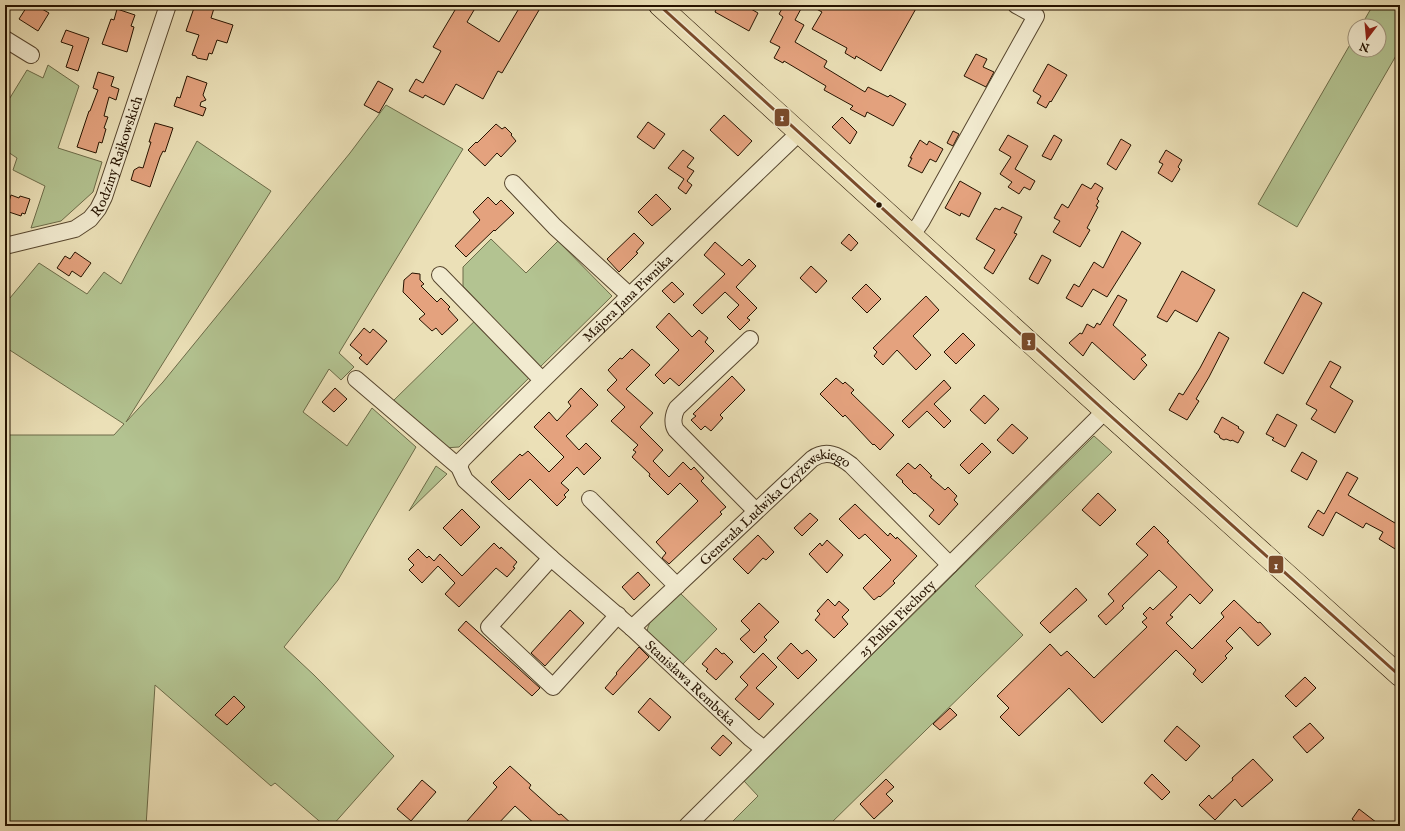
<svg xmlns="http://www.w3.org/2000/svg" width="1405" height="831" font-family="'IM FELL English',serif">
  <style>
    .green { fill: #b3c391; stroke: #6c6b48 }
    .building { fill: #e4a27e; stroke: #261300 }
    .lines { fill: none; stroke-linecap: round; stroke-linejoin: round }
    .minor-casing { stroke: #57462e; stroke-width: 18 }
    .major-casing { stroke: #261300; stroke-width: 22 }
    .minor { stroke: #f2ebd0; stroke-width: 16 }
    .major { stroke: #ebe0b7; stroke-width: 21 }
    .bus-1-casing { stroke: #f2ebd0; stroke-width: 6 }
    .bus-1 { stroke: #7a4b2a; stroke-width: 3 }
    .bus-dot { fill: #261300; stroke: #f2ebd0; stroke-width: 1.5 }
    .labels { text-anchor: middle; stroke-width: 4; stroke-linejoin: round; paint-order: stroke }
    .street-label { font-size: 14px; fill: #261300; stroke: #f2ebd0 }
    .line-badge { stroke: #f2ebd0; stroke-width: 1.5 }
    .badge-label { font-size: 11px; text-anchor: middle; font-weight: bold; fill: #fff }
  </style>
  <rect width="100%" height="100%" fill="#ebe0b7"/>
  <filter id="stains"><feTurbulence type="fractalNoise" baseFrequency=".005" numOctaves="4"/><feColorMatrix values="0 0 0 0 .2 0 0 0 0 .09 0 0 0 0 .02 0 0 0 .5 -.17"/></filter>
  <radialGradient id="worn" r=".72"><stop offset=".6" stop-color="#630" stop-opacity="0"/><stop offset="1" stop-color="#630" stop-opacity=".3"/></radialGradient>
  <path class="green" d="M1373 5H1400V56L1397 54 1297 227 1258 204 1355 36V50H1379V26H1361Z
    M48 65 79 86 58 148 102 162 93 192 61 221 31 228 45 186 13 170 17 158 5 150V106L27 70 43 78Z
    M386 105 463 149 339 353 354 367 341 380 329 369 303 412 347 446 372 408 416 447 338 580 284 647 314 675 394 756 332 826H325L275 783 271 786 155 685 146 826H5V438L10 435H114L124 424 5 347V304L39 263 87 294 104 272 121 284 197 141 271 191 126 422 163 382 350 153Z
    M491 239 526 273 558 241 612 296 459 447 444 448 393 401 486 310 463 286V267Z
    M1094 436 1112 452 975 586 1023 635 828 826H728L758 796 744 781Z
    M436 466 447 474 409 511Z
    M679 592 717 629 680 667 647 632C649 615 668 603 679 592Z"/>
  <path class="building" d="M28 5H35L49 13 38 31 19 19Z
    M195 5H215L211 18 233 25 227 43 217 40 212 54 209 53 207 60 197 58 196 56 192 55 199 35 186 31Z
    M458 5H477L467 22 499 42 521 5H542L502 73 498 71 483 99 456 84 444 105 425 95 423 98 409 91 416 79 423 83 441 51 433 47Z
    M718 5H744L758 13 749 31 715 12Z
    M784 5H803L795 20 804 25 795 42 827 61 824 67 865 92 868 87 888 97 890 95 906 104 893 126 867 112 865 117 850 109 853 106 824 90 826 86 784 61 783 63 774 58 780 47 770 42 783 17 779 14Z
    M809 5H918L881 71 856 56 855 59 845 53 847 48 812 29 822 12Z
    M117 9 135 15 131 26 134 27 127 52 102 44 111 19 114 20Z
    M66 30 89 38 78 71 66 67 73 46 61 42Z
    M976 54 987 59 983 67 994 72 986 87 964 76Z
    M1048 64 1067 75 1051 102 1050 101 1046 108 1037 103 1041 96 1033 91Z
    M98 72 114 77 111 86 119 89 116 100 109 97 104 116 108 117 104 128 106 129 102 143 99 142 96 153 77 147 89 111H90L98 90 93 88Z
    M187 76 207 83 203 95 206 100 201 102 200 106 206 108 203 116 174 106 177 97 180 98Z
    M378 81 393 89 379 113 364 105Z
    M724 115 752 141 738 156 710 130Z
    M842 117 857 132 850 144 832 127Z
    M648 122 665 134 654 149 637 137Z
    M155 123 173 128 165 152 163 151 160 157 150 187 131 180 134 170 139 167 143 168 151 142H149Z
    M496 124 502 129 505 127 512 134 511 135 516 141 501 157 497 153 485 166 468 150 476 142 477 143Z
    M953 131 959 134 953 146 947 143Z
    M1008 135 1028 146 1015 169 1035 181 1030 190 1024 187 1019 194 1008 187 1012 182 1000 174 1011 157 999 150Z
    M1054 135 1062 140 1051 160 1042 156Z
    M1121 139 1131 145 1116 170 1107 164Z
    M920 140 927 145 929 141 943 149 936 162 930 159 922 173 908 166 912 158H910Z
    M683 150 694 158 687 167 694 171 687 181 692 185 686 194 678 188 684 179 668 168Z
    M1166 150 1182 160 1178 167 1180 169 1172 182 1158 173 1163 164 1159 162Z
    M960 181 981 193 969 217 961 213 960 216 945 208Z
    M1095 183 1103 188 1097 199 1099 201 1096 206 1098 207 1087 228 1090 230 1080 247 1053 232 1060 221 1054 218 1062 204 1068 208 1082 184 1091 189Z
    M656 194 671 209 652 226 638 212Z
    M11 195 19 198 20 196 30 199 25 214 22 213 21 216 6 211Z
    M488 197 496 205 501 200 514 213 495 231 494 230 466 257 455 246 480 220 473 212Z
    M1002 207 1022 217 1014 233 1017 234 993 274 984 268 995 250 976 239 995 208 1000 210Z
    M1122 231 1141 243 1107 297 1093 289 1082 307 1066 298 1074 284 1079 287 1094 262 1103 268Z
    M634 233 644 243 636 252 638 253 619 272 607 259Z
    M849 234 858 243 851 251 841 243Z
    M715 242 742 266 749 259 756 266 736 287 757 308 747 318 750 320 740 330 727 317 739 305 725 292 702 314 693 305 725 274 704 255Z
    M75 252 91 263 81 277 72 271 69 276 57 268 65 256 70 259Z
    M1042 255 1051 260 1038 284 1029 279Z
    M811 266 827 281 816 293 800 278Z
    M1182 271 1215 290 1197 322 1175 310 1167 322 1157 317Z
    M412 273 420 274V280L424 284 421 286 437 302 441 298 450 307 448 309 458 320 442 335 436 328 432 331 419 319 425 314 403 292 404 280Z
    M672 282 684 294 674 303 662 291Z
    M866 284 881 299 867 313 852 298Z
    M1303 292 1322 303 1283 374 1264 363Z
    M1118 295 1127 300 1113 325 1146 355 1141 359 1147 365 1134 380 1092 342 1083 356 1069 343 1080 333 1082 334 1087 324 1094 328 1097 323 1100 325Z
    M926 296 939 310 913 336 931 355 916 370 897 350 883 365 874 356 877 352 873 348Z
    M669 313 692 337 699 330 708 338 705 342 714 351 679 386 670 378 664 384 655 375 679 350 656 327Z
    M364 328 370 333 373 329 387 341 367 365 359 358 362 355 350 345Z
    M1219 332 1229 338 1209 377 1196 399 1199 401 1187 420 1169 410 1179 393 1183 395 1200 368Z
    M963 333 975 345 956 364 944 352Z
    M632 349 650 365 626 389 653 413 640 427 663 450 653 461 669 477 683 462 691 470 694 467 704 478 701 481 726 507 720 512 722 514 669 564 662 558 666 553 656 542 698 501 680 483 668 495 649 476 650 474 632 457 636 452 633 450 638 445 611 421 625 407 607 390 617 380 608 370 620 358 622 359Z
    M1330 361 1341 367 1330 387 1353 401 1335 433 1311 419 1317 410 1306 404Z
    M732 376 745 390 720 415 723 418 711 431 705 426 701 430 691 420 696 416 693 414Z
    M836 378 843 384 845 382 854 390 851 393 894 435 880 450 874 444 873 445 845 415 843 417 820 394Z
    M944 380 951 388 934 404 951 421 944 428 927 411 909 428 902 421Z
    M335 388 347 399 334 412 322 402Z
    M581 388 598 405 566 436 579 450 586 443 601 458 584 475 577 467 561 483 569 490 564 495 566 497 557 506 530 479 509 500 491 482 520 454 522 456 528 451 549 472 564 457 534 427 549 412 557 421 571 406 568 402Z
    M984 395 999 409 985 424 970 410Z
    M1277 414 1297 425 1285 447 1272 440 1274 438 1266 434Z
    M1222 417 1239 427 1238 428 1244 432 1238 443 1232 440 1231 441 1226 439 1224 440 1220 438 1219 435 1214 432Z
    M1012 424 1028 438 1013 454 997 440Z
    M982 443 991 452 969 474 960 465Z
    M1302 452 1317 461 1307 480 1291 471Z
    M908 463 915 469 920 464 932 476 930 477 945 490 948 487 957 496 954 500 958 504 939 525 929 516 934 510 915 493 914 494 902 482 903 481 896 475Z
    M1347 472 1358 478 1348 495 1400 526V552L1379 539 1383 532 1366 523 1363 528 1336 512 1323 536 1308 527 1318 510 1324 514Z
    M1098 493 1116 510 1100 526 1082 510Z
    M855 504 888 536 890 533 896 539 897 537 917 556 893 581 895 583 880 597 879 596 874 600 863 588 891 560 865 534 859 539 839 519Z
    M462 509 480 527 461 546 443 528Z
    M810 513 818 520 802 536 794 528Z
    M1154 526 1169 541 1167 542 1213 590 1200 604 1190 594 1170 615 1173 617 1166 623 1192 649 1224 617 1221 613 1234 600 1258 623 1260 622 1271 634 1258 646 1240 627 1226 641 1233 648 1225 656 1227 658 1202 683 1193 674 1196 670 1176 650 1102 723 1069 688 1019 736 1000 717 1009 708 997 696 1050 644 1061 656 1067 651 1094 678 1147 627 1142 622 1147 618 1143 614 1150 607 1153 610 1177 587 1159 570 1122 606 1124 608 1106 625 1098 616 1114 601 1108 594 1148 555 1136 544Z
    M758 535 774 552 766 560 763 558 748 574 733 559Z
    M827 540 843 555 827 573 809 554 820 543 822 546Z
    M494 543 500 549 501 547 517 562 513 567 515 568 507 577 496 568 459 607 445 594 455 583 438 566 422 583 409 570 414 565 408 559 418 549 427 558 429 556 434 561 440 554 462 576Z
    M638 572 650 585 634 600 622 587Z
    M1076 588 1087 600 1050 633 1040 623Z
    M828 599 835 606 839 601 849 610 842 617 848 624 834 638 815 620 820 614 817 611Z
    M759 603 779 622 764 637 767 640 754 653 740 639 750 630 741 621Z
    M570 610 584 623 545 666 531 653Z
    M466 621 540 688 532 696 458 630Z
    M791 643 802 654 807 650 817 660 798 679 777 658Z
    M639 647 649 657 613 695 605 688 617 674 616 673Z
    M716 648 722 654 724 653 733 662 716 680 706 671 708 669 702 664Z
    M763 653 777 667 756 688 774 704 759 720 735 699 748 685 740 677Z
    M1305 677 1316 688 1296 707 1285 696Z
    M234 696 245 707 227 725 215 715Z
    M650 698 671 717 659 731 638 712Z
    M950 708 957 715 940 730 933 724Z
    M1310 723 1324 738 1307 753 1293 737Z
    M1177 726 1200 746 1186 761 1164 741Z
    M723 735 732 743 720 756 711 748Z
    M1253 759 1273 780 1242 807 1235 799 1215 820 1199 805 1209 795 1212 799 1233 780 1232 778Z
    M510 766 531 785 529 788 559 815 561 814 574 826H537L515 806 496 826H472L467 821 497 787 493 783Z
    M1152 774 1170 792 1162 800 1144 783Z
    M886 779 894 787 886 794 893 801 874 819 860 804Z
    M422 780 436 792 411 821 397 809Z
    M1359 809 1381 826H1361L1352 819Z"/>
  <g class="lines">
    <defs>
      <g id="minor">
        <path d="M5 39 31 55"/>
        <path d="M513 183 555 227 629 295"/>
        <path d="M912 235 921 222 1036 16 1016 5"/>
        <path id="s1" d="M5 246 75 229 90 219 98 209 104 197 168 5"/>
        <path d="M440 275 542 380"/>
        <path d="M750 339 677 408C673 415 672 424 676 430L756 511"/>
        <path id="s2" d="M356 379 459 467 465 480 551 558 632 628 750 738 764 749"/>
        <path id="s3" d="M459 467 462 460C573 349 686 241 799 133"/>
        <path d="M590 499 677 586"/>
        <path d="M551 558 489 627 553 687 618 615"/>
        <path id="s4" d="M632 628 812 459C826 449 838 455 851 465L950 565"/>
        <path id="s5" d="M687 826 1105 411"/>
      </g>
      <path id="major" d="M659 5 1105 411 1400 676"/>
    </defs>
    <use href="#minor" class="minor-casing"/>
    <use href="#major" class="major-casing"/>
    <use href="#minor" class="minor"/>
    <use href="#major" class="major"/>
    <defs>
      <path id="bus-1" d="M659 5 1105 411 1400 676"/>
    </defs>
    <use href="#bus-1" class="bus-1-casing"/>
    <use href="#bus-1" class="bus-1"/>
  </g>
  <circle class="bus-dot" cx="879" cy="205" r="3.5"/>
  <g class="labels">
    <g class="street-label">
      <text dy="5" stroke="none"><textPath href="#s1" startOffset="159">Rodziny Rajkowskich</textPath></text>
      <text dy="5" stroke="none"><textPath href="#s3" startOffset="239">Majora Jana Piwnika</textPath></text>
      <text dy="5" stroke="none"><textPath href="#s4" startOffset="192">Generała Ludwika Czyżewskiego</textPath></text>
      <text dy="5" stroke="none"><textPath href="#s5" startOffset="295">25 Pułku Piechoty</textPath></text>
      <text dy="5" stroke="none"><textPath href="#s2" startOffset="453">Stanisława Rembeka</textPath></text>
    </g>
  </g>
  <g class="line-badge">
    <rect x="774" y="108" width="16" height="19" rx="4" fill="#7a4b2a"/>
    <rect x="1021" y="332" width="15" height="19" rx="4" fill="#7a4b2a"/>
    <rect x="1268" y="555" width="16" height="19" rx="4" fill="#7a4b2a"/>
  </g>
  <g class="badge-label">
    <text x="782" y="121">1</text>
    <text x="1029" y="345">1</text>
    <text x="1276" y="569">1</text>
  </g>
  <rect width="1405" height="831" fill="none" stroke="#ebe0b7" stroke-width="20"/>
  <rect x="6" y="6" width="1393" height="819" fill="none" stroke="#261300" stroke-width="2"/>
  <rect x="10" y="10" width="1385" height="811" fill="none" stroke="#261300"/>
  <g transform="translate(1367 38) rotate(196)"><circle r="19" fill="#f2ebd0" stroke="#a0957d"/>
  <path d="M0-3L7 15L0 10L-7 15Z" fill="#8f2418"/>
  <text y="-6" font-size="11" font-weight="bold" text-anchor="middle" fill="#261300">N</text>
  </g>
  <rect width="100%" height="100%" filter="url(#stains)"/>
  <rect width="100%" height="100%" fill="url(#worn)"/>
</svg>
